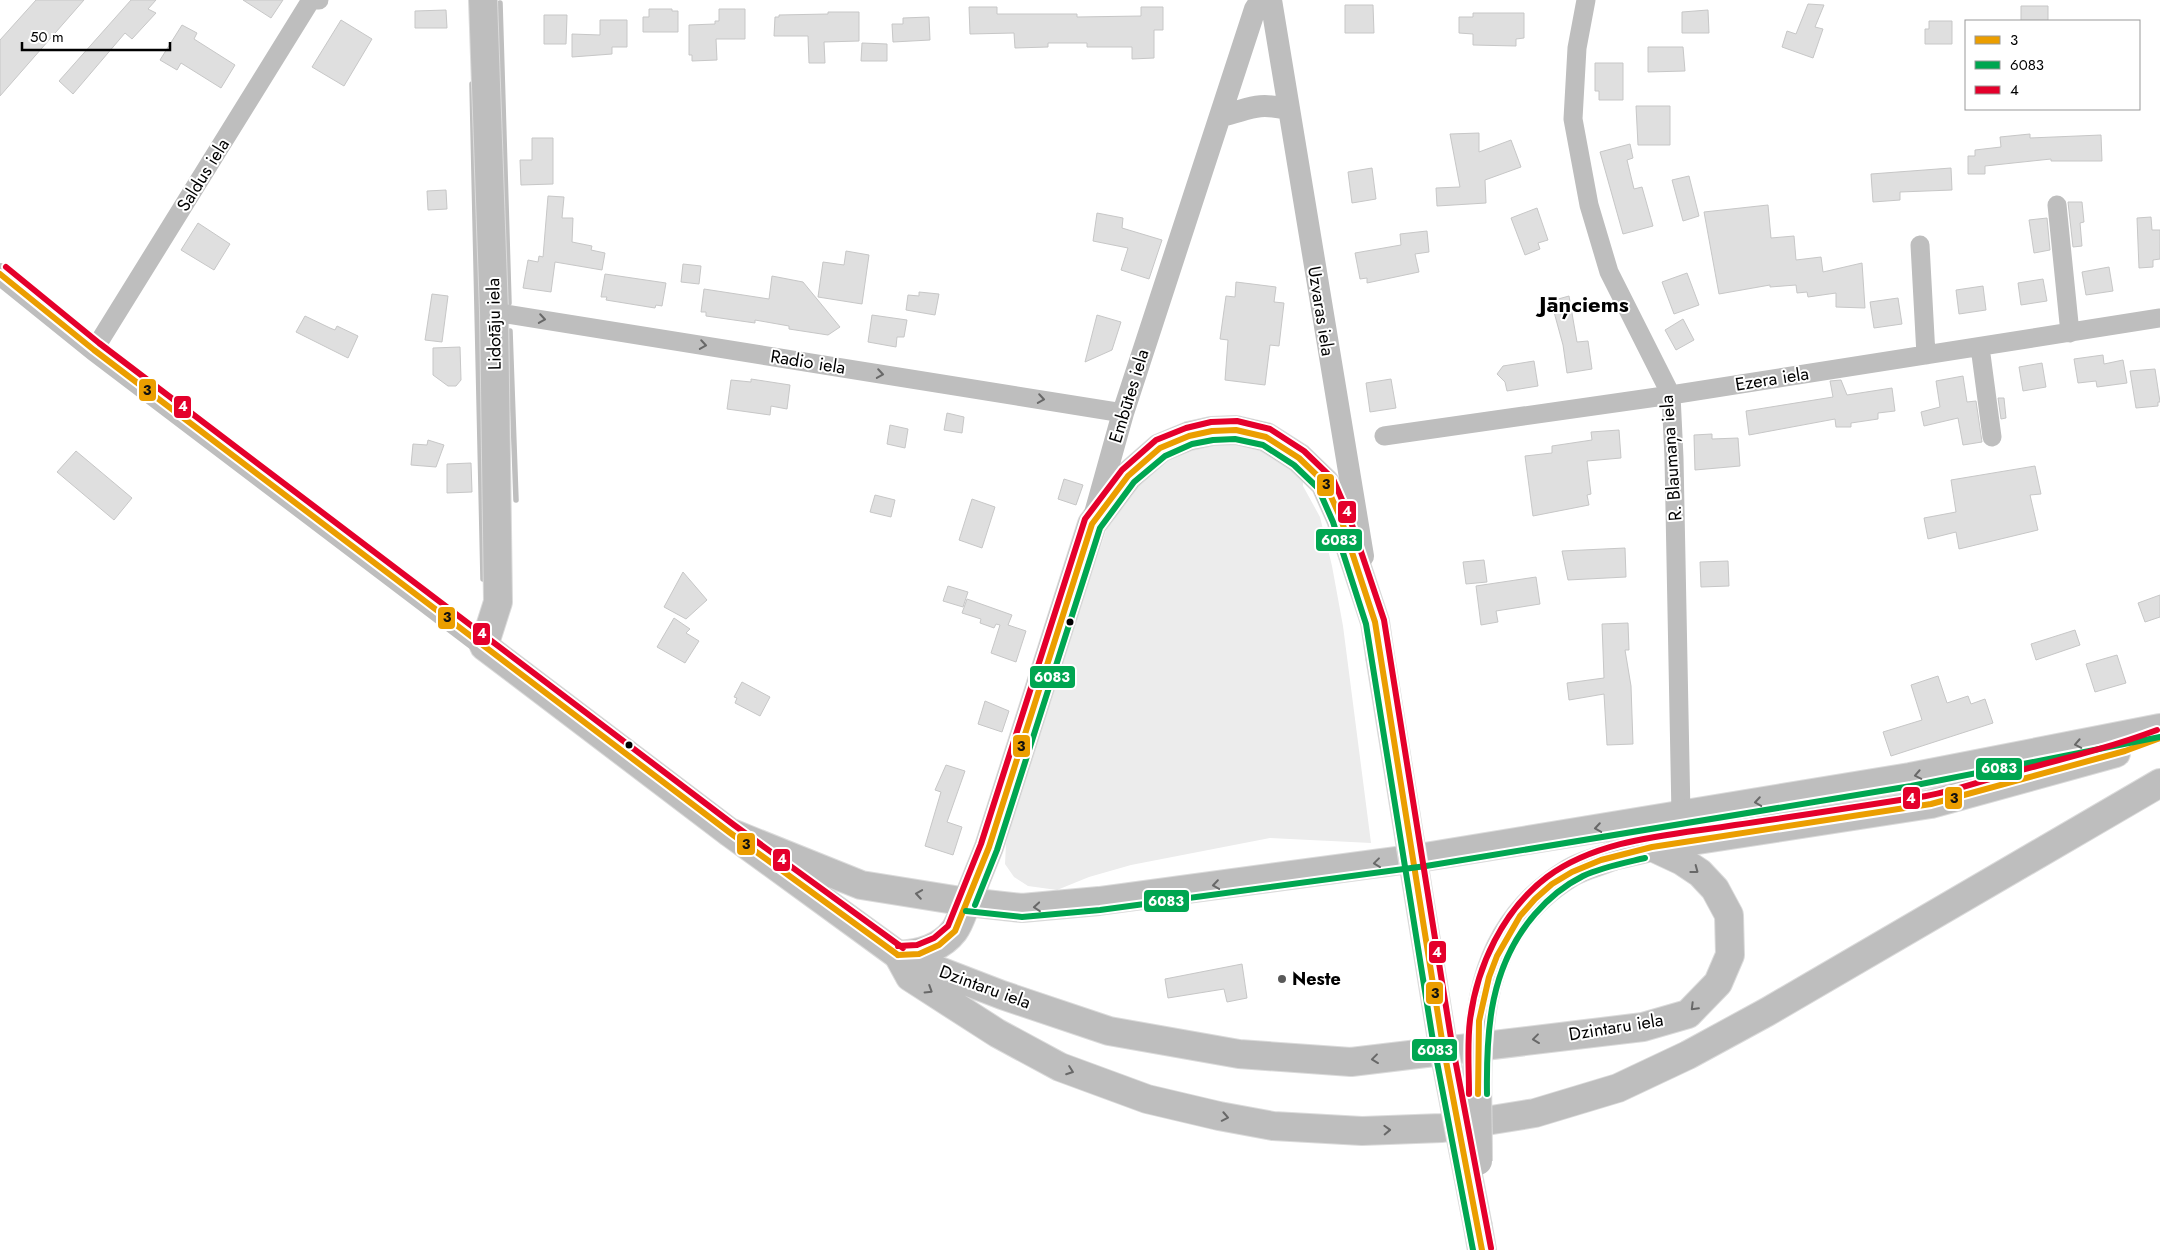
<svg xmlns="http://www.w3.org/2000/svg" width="2160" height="1250" font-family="Jost,sans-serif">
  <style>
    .green { fill: #ececec }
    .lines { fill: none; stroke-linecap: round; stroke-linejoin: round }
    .stream { stroke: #bfbfbf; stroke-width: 5.5 }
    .building { fill: #dfdfdf; stroke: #c7c7c7 }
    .primary-casing { stroke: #dbdbdb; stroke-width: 30 }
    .trunk-casing { stroke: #dbdbdb; stroke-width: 30 }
    .minor { stroke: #bebebe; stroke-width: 19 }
    .tertiary { stroke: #bebebe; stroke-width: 22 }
    .primary { stroke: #bebebe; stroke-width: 28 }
    .trunk { stroke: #bebebe; stroke-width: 28 }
    .trunk-bridge-casing { stroke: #dbdbdb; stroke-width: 30; stroke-linecap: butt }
    .trunk-bridge { stroke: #bebebe; stroke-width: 28 }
    .bus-1-casing { stroke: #fff; stroke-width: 10 }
    .bus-2-casing { stroke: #fff; stroke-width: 10 }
    .bus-3-casing { stroke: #fff; stroke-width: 10 }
    .bus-1 { stroke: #eb9e00; stroke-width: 6 }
    .bus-2 { stroke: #00a651; stroke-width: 6 }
    .bus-3 { stroke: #e4002b; stroke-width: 6 }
    .oneway { stroke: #686868 }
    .bus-dot { fill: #000; stroke: #fff; stroke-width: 2 }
    .poi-dot { fill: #595959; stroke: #fff; stroke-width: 2 }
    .labels { text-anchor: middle; stroke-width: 4; stroke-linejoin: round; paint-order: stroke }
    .street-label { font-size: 18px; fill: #000; stroke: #fff }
    .poi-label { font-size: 18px; font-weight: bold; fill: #000; stroke: #fff; text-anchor: start }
    .district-label { font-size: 22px; font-weight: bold; fill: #000; stroke: #fff }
    .line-badge { stroke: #fff; stroke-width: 2 }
    .badge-label { font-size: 14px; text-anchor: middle; font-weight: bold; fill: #fff }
    .pale-badge-label { font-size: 14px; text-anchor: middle; font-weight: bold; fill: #111 }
  </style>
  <rect width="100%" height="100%" fill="#fff"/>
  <path class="green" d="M1241 442 1265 449 1303 475V486L1320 517 1332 566 1343 626 1371 843 1270 838 1131 865 1089 877 1057 890 1028 886 1014 877 1005 864 1006 844 1030 755 1109 522 1152 466 1193 445Z"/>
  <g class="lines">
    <path class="stream" d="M500 3 509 303
      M472 84 483 579
      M510 331 516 500"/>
  </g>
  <path class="building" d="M36 0H84L0 96V40Z
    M131 0H156L148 9 156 13 132 39 125 33 73 94 59 81Z
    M243 0H283L271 18Z
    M1808 4 1824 5 1815 27 1823 29 1813 58 1782 47 1787 31 1796 34Z
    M1345 5H1373L1374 33H1345Z
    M2021 6H2048V21H2021Z
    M969 7H997V14H1077V17L1141 16V7H1163V30H1154V58L1132 59V47H1087V43H1048V47L1015 48 1014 33 970 34Z
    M649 9H672V11H678V32H643V17H649Z
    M719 9H745V39H716L717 60 692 61V55H689V25L715 24V21H719Z
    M446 10 447 28H415V11Z
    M1708 10 1709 33H1682V12Z
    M828 12H859V41L824 42 825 63H809L808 36H774L775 17H779V15L828 14Z
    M1473 13H1524V38L1516 39V46L1473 45V34L1459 33V17H1473Z
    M544 15H567L566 44H544Z
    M929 17 930 40 893 42 892 24H903V18Z
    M341 20 372 39 344 86 312 67Z
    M600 20H627V47H612V54L572 57V34L600 35Z
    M1929 21H1952V44H1925V29H1929Z
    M182 25 197 33 194 39 235 65 221 88 181 63 177 70 160 60Z
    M862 43 887 44V61H861Z
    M1648 47H1683L1685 71 1648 72Z
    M1595 63H1623V100H1599V91H1595Z
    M1636 106H1670V145H1638Z
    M1479 133V152L1511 140 1521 167 1485 180 1486 203 1437 206 1436 188 1460 187 1450 134Z
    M2030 134V138L2101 135 2102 161H2051V159L1985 166V174H1968V156H1975V150L2001 147 2000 137Z
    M532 138H553V184L521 185 520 160H532Z
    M1630 144 1633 158 1627 160 1634 189 1642 187 1653 226 1623 234 1600 152Z
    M1372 168 1376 199 1352 203 1348 172Z
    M1951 168 1952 190 1900 192V200L1873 202 1871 174Z
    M1689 176 1699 216 1683 221 1672 180Z
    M446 190 447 209 428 210 427 191Z
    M548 196 564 197 562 218H573L572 242 592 246 591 250 605 253 602 270 555 262 551 292 523 288 528 260 538 262 539 256 543 257Z
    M2068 202H2082L2084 222 2080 223 2082 246 2073 247Z
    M1768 205 1771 238 1794 236 1796 260 1821 257 1823 272 1862 263 1865 308 1836 307V293L1808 297 1807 292 1797 293 1796 285 1770 287V285L1719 294 1704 212Z
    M1537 208 1548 240 1538 243 1540 249 1525 255 1511 218Z
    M1097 213 1123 218 1122 228 1162 240 1149 279 1121 270 1128 248 1093 241Z
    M2151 217 2152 230H2160V259L2153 260V267L2139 268 2137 218Z
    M2047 218 2050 250 2034 253 2029 220Z
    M198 223 230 244 214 270 181 250Z
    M1427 231 1429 252 1415 254 1419 272 1367 283V278L1360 279 1355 253 1401 245 1400 234Z
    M846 251 869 255 862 304 818 297 823 262 844 265Z
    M683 264 701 266 699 284 681 282Z
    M2109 267 2113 291 2086 295 2082 272Z
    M1687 273 1699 305 1674 314 1662 282Z
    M605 274 666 283 662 306 656 305 655 308 606 300 607 297H601Z
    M772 276 803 282 840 327 828 335 789 329V326L755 320V323L706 316V312H701L704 289 769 299Z
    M2043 279 2047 301 2021 305 2018 283Z
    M1236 282 1276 287 1274 302 1284 303 1279 346 1270 345 1265 385 1225 380 1228 340 1220 339 1226 296 1235 297Z
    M1983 286 1986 310 1959 314 1956 290Z
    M919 292 939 294 935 315 906 310 908 295 919 296Z
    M432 294 448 296 442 342 425 340Z
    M1569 296 1577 342 1588 341 1592 369 1567 373 1563 345 1551 301Z
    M1898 298 1902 324 1874 328 1870 302Z
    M872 315 907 320 904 337H897L896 347 868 342Z
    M1097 315 1121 322 1112 350 1085 362Z
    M305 316 330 328 335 330 337 326 358 336 348 358 296 332Z
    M1683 319 1694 340 1676 350 1665 330Z
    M460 347 461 380 456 386H448L433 375V348Z
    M2103 355 2104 364 2123 360 2127 383 2097 387 2096 381 2078 383 2074 359Z
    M1534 361 1538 386 1507 391 1505 382 1497 374 1503 366Z
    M2042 363 2046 387 2023 391 2019 367Z
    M2155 369 2160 402H2158V406L2136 408 2130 371Z
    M1963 376 1967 402 1976 401 1982 442 1963 445 1958 418 1924 426 1921 412 1940 407 1936 381Z
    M751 379 790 385 787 409 771 406 770 415 727 409 731 380 751 382Z
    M1391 379 1396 408 1370 412 1366 383Z
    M1841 380 1847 395 1892 388 1895 411 1878 413V419L1851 423V427H1836L1835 419 1749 435 1746 411 1833 397 1830 381Z
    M1998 398H2004L2006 418 2001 419Z
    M947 413 964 417 962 433 944 430Z
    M890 425 908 429 905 448 887 444Z
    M1619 430 1621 458 1587 461 1591 494 1587 495 1589 505 1533 516 1525 456 1552 453V446L1592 440 1591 432Z
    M1712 434V439L1738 438 1740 466 1695 470 1694 435Z
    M428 440 444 445 436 467 411 465 413 444 427 445Z
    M76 451 132 498 114 520 57 472Z
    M471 463 472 492 447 493V464Z
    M2035 466 2041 494 2030 495 2038 530 1959 549 1956 532 1928 539 1924 518 1956 512 1951 480Z
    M1064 479 1083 485 1076 505 1058 499Z
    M875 495 895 500 891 517 870 512Z
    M972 499 995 507 982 548 959 540Z
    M1625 548 1626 577 1568 580 1562 551Z
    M1484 560 1487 582 1466 584 1463 562Z
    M1728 561 1729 586 1701 587 1700 562Z
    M683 572 707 600 686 619 664 607Z
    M1536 577 1540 604 1496 611 1498 622 1481 625 1476 586Z
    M948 586 968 592 963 607 943 601Z
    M2160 595V617L2145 622 2138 603Z
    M967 599 1012 615 1008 625 1026 631 1016 662 991 653 1000 625 996 624 994 628 980 623 981 619 962 613Z
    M674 618 690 629 686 633 699 641 685 663 657 647Z
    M1628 623 1629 650H1625L1631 686 1633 744 1607 745 1604 694 1569 700 1567 683 1604 678 1602 624Z
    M2075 630 2080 645 2036 660 2031 644Z
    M2117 655 2126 683 2095 692 2086 664Z
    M1938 676 1947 703 1968 696 1971 704 1985 699 1993 723 1891 756 1883 732 1922 720 1911 685Z
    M742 682 770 697 760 716 735 703 737 698 734 697Z
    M985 701 1009 711 1002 732 978 724Z
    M946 765 965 771 947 822 962 827 953 855 925 846 941 792 935 790Z
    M1242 964 1247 998 1227 1002 1224 989 1168 998 1165 979Z"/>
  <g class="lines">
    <defs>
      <path id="primary" d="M483 0 494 312 498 602 484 646 729 832 898 955C919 954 940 949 954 931 960 923 963 911 967 902L861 885 729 832"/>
      <path id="trunk" d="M1380 656 1375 622 1341 519 1325 483 1299 458 1266 437 1236 430 1212 431 1189 436 1160 448 1128 476 1092 524 989 847 967 902 1022 908 1099 901 1425 857 1910 777 2160 728
        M1613 856 1652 847 1931 804 2116 753
        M898 955 910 977 997 1033 1060 1067 1147 1099 1219 1116 1273 1126 1362 1131 1442 1128 1535 1113 1618 1088 1688 1055 1767 1012 2160 783
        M898 955 1002 995 1109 1031 1239 1054 1351 1062 1643 1027 1688 1014 1718 983 1730 955 1729 915 1715 889 1700 873 1682 861 1652 847
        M1478 1227 1482 1250"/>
    </defs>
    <use href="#primary" class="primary-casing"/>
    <use href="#trunk" class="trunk-casing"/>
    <path class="minor" d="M1586 0 1577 48 1573 119 1589 205 1609 272 1671 395 1674 458 1681 815
      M2057 205 2070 333
      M1920 245 1926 355
      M494 312 1123 413
      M1980 347 1992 437
      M94 350 311 0H319
      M1384 436 1671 395 2160 318"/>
    <path class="tertiary" d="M1271 0 1363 556
      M1221 116C1251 109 1255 102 1288 109
      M0 274 94 350 484 646
      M1094 517 1123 413 1255 9 1261 0"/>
    <use href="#primary" class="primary"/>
    <use href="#trunk" class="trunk"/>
    <defs>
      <path id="trunk-bridge" d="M1380 656 1442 1040 1478 1227
        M1478 1161C1478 1051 1462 939 1570 873 1583 865 1599 862 1613 856"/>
    </defs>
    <use href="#trunk-bridge" class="trunk-bridge-casing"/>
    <use href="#trunk-bridge" class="trunk-bridge"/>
    <defs>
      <path id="bus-1" d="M0 274 94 350 729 832 898 955
        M898 955 919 954 939 945 955 931 989 847 1092 524 1128 476 1160 448 1189 436 1212 431 1236 430 1266 437 1299 458 1325 483 1341 519 1375 622 1442 1040 1482 1250
        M1478 1094 1479 1021 1489 977 1497 956 1520 916 1535 899 1552 884 1572 872 1601 860 1652 847 1931 804 2125 751 2160 738"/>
      <path id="bus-2" d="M975 905 997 850 1100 528 1134 482 1165 456 1192 444 1213 440 1235 439 1263 445 1294 465 1318 488 1333 522 1366 624 1433 1041 1473 1250
        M966 911 1022 917 1100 910 1426 866 1911 786 2160 737
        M1487 1094C1486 1029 1490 966 1535 914 1548 899 1565 885 1583 876 1602 867 1624 863 1645 858"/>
      <path id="bus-3" d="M6 267 99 343 734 825 903 948
        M898 946 917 945 934 938 948 926 981 844 1085 519 1122 470 1156 440 1186 428 1211 422 1237 421 1270 429 1304 451 1333 479 1349 516 1384 620 1451 1038 1491 1248
        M1469 1094C1469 1069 1467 1044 1470 1020 1477 966 1503 910 1547 877 1600 838 1673 835 1735 825 1799 816 1862 806 1926 796 1954 791 1982 781 2010 773 2059 760 2109 748 2157 730"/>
    </defs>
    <use href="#bus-1" class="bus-1-casing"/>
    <use href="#bus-2" class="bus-2-casing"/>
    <use href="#bus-3" class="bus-3-casing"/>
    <use href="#bus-1" class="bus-1"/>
    <use href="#bus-2" class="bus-2"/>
    <use href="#bus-3" class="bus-3"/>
  </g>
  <defs><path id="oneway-chevron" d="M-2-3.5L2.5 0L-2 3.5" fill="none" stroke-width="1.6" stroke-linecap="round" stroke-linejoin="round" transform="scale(1.25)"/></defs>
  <g class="oneway">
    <use href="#oneway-chevron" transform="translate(542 319) rotate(9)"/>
    <use href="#oneway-chevron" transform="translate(703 345) rotate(9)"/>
    <use href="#oneway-chevron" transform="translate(880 374) rotate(9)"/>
    <use href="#oneway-chevron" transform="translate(1041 399) rotate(9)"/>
    <use href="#oneway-chevron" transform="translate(2078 744) rotate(169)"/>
    <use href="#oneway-chevron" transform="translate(1918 775) rotate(169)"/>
    <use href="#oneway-chevron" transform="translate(1758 802) rotate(171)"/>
    <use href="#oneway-chevron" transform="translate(1598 828) rotate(171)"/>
    <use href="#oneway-chevron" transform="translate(1377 863) rotate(173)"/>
    <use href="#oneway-chevron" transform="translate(1695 870) rotate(37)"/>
    <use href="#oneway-chevron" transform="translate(1216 885) rotate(172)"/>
    <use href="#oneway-chevron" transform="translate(919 894) rotate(-171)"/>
    <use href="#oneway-chevron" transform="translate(1037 907) rotate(175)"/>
    <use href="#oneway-chevron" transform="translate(929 990) rotate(32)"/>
    <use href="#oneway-chevron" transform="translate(1694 1007) rotate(135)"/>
    <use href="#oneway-chevron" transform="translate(1536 1039) rotate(173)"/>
    <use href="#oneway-chevron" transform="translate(1375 1059) rotate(173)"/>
    <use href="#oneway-chevron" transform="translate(1070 1071) rotate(20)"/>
    <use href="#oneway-chevron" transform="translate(1225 1117) rotate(11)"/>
    <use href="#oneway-chevron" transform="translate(1387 1130) rotate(-2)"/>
  </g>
  <g class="bus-dot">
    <circle cx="1070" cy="622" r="4.5"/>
    <circle cx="629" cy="745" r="4.5"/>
  </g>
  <circle class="poi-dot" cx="1282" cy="979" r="5"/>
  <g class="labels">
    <g class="street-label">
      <text transform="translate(203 175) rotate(-58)" y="6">Saldus iela</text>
      <text transform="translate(1321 311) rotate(81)" y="6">Uzvaras iela</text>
      <text transform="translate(494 324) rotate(-91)" y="6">Lidotāju iela</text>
      <text transform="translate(808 362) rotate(9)" y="6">Radio iela</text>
      <text transform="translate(1772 379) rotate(-9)" y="6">Ezera iela</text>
      <text transform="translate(1129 396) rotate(-73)" y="6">Embūtes iela</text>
      <text transform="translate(1671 458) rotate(-94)" y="6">R. Blaumaņa iela</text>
      <text transform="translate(985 987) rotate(20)" y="6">Dzintaru iela</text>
      <text transform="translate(1616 1027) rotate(-9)" y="6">Dzintaru iela</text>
    </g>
    <g class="poi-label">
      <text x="1292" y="985">Neste</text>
    </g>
    <g class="district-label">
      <text x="1584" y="312">Jāņciems</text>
    </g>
  </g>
  <g class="line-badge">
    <rect x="138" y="378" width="19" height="24" rx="5" fill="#eb9e00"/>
    <rect x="173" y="395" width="19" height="24" rx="5" fill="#e4002b"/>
    <rect x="1316" y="473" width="19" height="24" rx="5" fill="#eb9e00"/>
    <rect x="1337" y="500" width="20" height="24" rx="5" fill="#e4002b"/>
    <rect x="1315" y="528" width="48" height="24" rx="5" fill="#00a651"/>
    <rect x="437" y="606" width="19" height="24" rx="5" fill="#eb9e00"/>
    <rect x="472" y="622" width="19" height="24" rx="5" fill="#e4002b"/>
    <rect x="1029" y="665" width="47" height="24" rx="5" fill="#00a651"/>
    <rect x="1012" y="734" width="19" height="24" rx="5" fill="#eb9e00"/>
    <rect x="1975" y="757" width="48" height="24" rx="5" fill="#00a651"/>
    <rect x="1944" y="786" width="19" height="24" rx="5" fill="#eb9e00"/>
    <rect x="1902" y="786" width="19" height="24" rx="5" fill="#e4002b"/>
    <rect x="736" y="832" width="20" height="24" rx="5" fill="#eb9e00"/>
    <rect x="772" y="848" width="19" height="24" rx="5" fill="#e4002b"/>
    <rect x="1143" y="889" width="47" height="24" rx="5" fill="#00a651"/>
    <rect x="1428" y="940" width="19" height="24" rx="5" fill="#e4002b"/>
    <rect x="1425" y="981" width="19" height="24" rx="5" fill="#eb9e00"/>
    <rect x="1411" y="1038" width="47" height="24" rx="5" fill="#00a651"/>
  </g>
  <g class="badge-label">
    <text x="183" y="411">4</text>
    <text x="1347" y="516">4</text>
    <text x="1339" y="545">6083</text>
    <text x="482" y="638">4</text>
    <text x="1052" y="682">6083</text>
    <text x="1999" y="773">6083</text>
    <text x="1911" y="803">4</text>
    <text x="782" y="864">4</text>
    <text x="1166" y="906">6083</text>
    <text x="1437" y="957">4</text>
    <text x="1435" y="1055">6083</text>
  </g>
  <g class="pale-badge-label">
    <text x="147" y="395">3</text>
    <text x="1326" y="489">3</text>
    <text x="447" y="622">3</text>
    <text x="1021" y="751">3</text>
    <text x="1954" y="803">3</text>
    <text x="746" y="849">3</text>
    <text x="1435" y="998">3</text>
  </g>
  <rect x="1965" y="20" width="175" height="90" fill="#ffffff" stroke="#999999"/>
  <rect x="1975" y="36" width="25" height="8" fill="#eb9e00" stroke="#999999"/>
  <text x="2010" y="45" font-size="15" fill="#000000">3</text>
  <rect x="1975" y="61" width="25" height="8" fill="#00a651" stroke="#999999"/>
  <text x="2010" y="70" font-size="15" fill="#000000">6083</text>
  <rect x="1975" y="86" width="25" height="8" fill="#e4002b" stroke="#999999"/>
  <text x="2010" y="95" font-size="15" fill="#000000">4</text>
  <path d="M22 42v8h148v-8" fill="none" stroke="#000000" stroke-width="2.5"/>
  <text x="30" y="42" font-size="15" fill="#000000" stroke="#ffffff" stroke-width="4" paint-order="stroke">50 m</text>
</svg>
